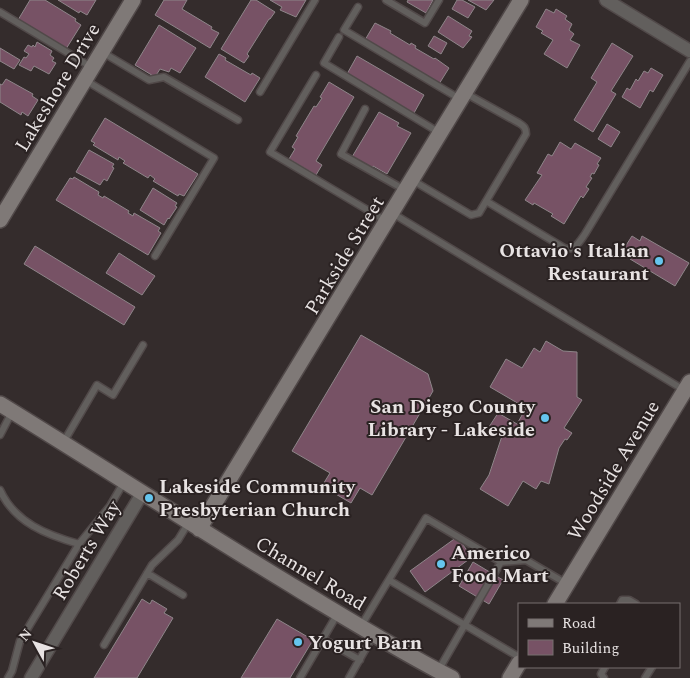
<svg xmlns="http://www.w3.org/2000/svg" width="690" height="678" font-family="Spectral,serif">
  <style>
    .building { fill: #775265; stroke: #8e8589 }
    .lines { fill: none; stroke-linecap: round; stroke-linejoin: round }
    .lane-casing { stroke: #514949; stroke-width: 9 }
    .street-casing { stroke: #514949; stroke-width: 15 }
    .secondary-casing { stroke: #514949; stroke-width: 18 }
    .lane { stroke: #625f5d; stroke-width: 6 }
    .street { stroke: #625f5d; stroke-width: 12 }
    .secondary { stroke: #7f7977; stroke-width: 15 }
    .poi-dot { fill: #65c5ee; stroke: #2a2222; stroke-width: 2 }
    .labels { text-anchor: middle; stroke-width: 4; stroke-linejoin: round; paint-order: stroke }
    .street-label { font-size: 20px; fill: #e8e3e3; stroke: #2a2222 }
    .poi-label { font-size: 20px; font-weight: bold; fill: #e8e3e3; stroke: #2a2222; text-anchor: start }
  </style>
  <rect width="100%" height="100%" fill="#342c2c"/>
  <path class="building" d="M30 0H45L76 19 75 21 81 25 66 49 18 20Z
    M58 0H96L87 15 80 11 79 13Z
    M164 0H187L182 9 212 27 211 29 219 33 210 48 155 15Z
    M251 0H256L275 12 270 19H269L247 54 249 56 244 63 221 49Z
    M270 0H306L296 17 280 10 282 7Z
    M408 0H433L426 13 407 2Z
    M457 0H462L475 7 468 18 452 9Z
    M468 0H494L486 10Z
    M546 9 554 13 556 9 567 16 565 19 572 24 569 30 574 34 570 40 580 45 567 68 544 54 553 40 541 33 543 31 536 27Z
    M448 16 472 31 469 36 472 37 463 48 438 32Z
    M375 23 391 31 390 33 410 45 411 43 416 46 415 48 434 59 435 58 449 68 439 84 365 40Z
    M159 25 196 48 180 73 171 68 169 72 160 69 155 77 135 65Z
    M434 36 447 43 441 54 428 46Z
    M37 42 52 51 50 55 54 58 52 61 56 63 49 74 34 66 31 71 19 65 24 57 26 58 29 54 24 51 28 45 32 47 33 45 35 47Z
    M612 43 633 56 611 91 616 94 593 132 574 120 597 82 591 78Z
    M0 48 20 60 14 69 0 61Z
    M219 54 226 58 225 60 251 75 252 73 260 78 245 102 205 77Z
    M357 56 424 95 414 113 347 74Z
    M651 68 663 75 653 92 650 90 640 108 622 97 627 88 630 90 636 79 638 81 644 71 648 73Z
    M6 79 33 94 32 96 38 100 28 116 22 112 21 115 0 102V84L2 85Z
    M329 82 354 97 316 161 322 165 316 175 289 159 295 149 292 147 298 137 296 136 314 106 316 107 322 98 320 97Z
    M379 112 399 123 397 126 411 133 387 174 373 166 372 169 352 157Z
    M105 118 198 174 184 196 179 194 178 196 153 181 155 179 150 175 148 178 123 163 125 161 119 157 118 160 93 145 95 143 91 141Z
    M607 124 620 132 611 147 598 139Z
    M560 142 571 149 575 143 601 158 597 164 599 165 594 174 592 173 590 177 592 178 586 187 589 189 583 198 581 196 564 224 551 216 553 214 534 203 533 205 525 200 542 175 537 173 548 154 552 156Z
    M89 150 114 164 112 167 114 168 107 181 104 179 100 185 76 172Z
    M74 177 99 192 98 195 103 198 104 196 129 211 128 213 133 216 134 213 160 228 158 231 161 233 148 255 56 200 70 178 73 179Z
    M153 188 177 203 175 206 177 207 169 219 168 218 164 225 140 210Z
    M632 236 640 241 642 236 689 263 675 286 630 259 634 252 625 247Z
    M35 246 135 307 124 325 24 264Z
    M119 253 155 276 142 295 106 273Z
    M361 335 428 374 433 391 372 495 360 488 351 503 322 486 330 473 292 451Z
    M546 341 563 351 577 352V397L582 400 564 428 572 433 567 440 565 439 559 448 549 484 541 481 536 489 523 481 508 506 480 489 489 475 502 436 489 427 498 413 517 424 526 408 490 387 506 359 522 368 534 348 540 352Z
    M457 537 472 557 425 592 410 571Z
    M473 562 503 580 489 604 459 586Z
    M142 599 150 604 152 600 167 609 164 613 173 618 137 678H94Z
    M277 619 313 640 290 678H241Z"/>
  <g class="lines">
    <defs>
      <path id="lane" d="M386 0 425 23 439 0
        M358 7 344 30 460 99
        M0 12 93 68
        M339 37 324 63 440 133
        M102 52 149 80 164 77 238 120
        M316 75 270 152 386 221
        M85 80 214 158 155 256
        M260 92 315 0
        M365 109 341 154 405 190
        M412 180 471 215 479 213 526 134C526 128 524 126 519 123L465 93
        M486 201 566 249C576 249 580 241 585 234L690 61
        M392 213 684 390
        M0 435 12 412
        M63 443 97 385 113 395 143 345
        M0 490C15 523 47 535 79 544L20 641 12 671 8 678
        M79 544 110 506 124 482
        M147 573 183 595
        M389 580 519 657
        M620 604 622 600H629L636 604
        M361 626 426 518 501 562 526 560 567 584
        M323 639 360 660
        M104 645 152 565 178 540 189 522
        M438 671 501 562
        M300 678 338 613
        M349 678 373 636
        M604 678 601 674 605 667
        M645 678 652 667"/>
      <path id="street" d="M606 0 690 51
        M31 678 143 492"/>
      <path id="secondary" d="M0 220 133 0
        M0 404C101 466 200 530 301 591 351 621 401 652 452 678
        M199 529 521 0
        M555 604 690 382
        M510 678 519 663"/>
    </defs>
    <use href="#lane" class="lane-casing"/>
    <use href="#street" class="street-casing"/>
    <use href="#secondary" class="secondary-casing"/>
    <use href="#lane" class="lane"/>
    <use href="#street" class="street"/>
    <use href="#secondary" class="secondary"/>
  </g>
  <g class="poi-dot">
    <circle cx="659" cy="261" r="5"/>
    <circle cx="545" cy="418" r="5"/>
    <circle cx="149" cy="498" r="5"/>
    <circle cx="441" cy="564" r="5"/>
    <circle cx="298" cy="642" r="5"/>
  </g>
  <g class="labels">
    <g class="street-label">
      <text transform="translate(57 87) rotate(-59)" y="7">Lakeshore Drive</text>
      <text transform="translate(344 255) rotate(-59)" y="7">Parkside Street</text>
      <text transform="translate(613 470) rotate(-59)" y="7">Woodside Avenue</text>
      <text transform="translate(86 550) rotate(-59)" y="7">Roberts Way</text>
      <text transform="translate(311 573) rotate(31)" y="7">Channel Road</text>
    </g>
    <g class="poi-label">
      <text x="649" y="257" text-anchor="end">Ottavio's Italian<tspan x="649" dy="23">Restaurant</tspan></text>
      <text x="535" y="413" text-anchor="end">San Diego County<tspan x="535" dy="23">Library - Lakeside</tspan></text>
      <text x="159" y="493">Lakeside Community<tspan x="159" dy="23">Presbyterian Church</tspan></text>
      <text x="451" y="559">Americo<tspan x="451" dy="23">Food Mart</tspan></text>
      <text x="308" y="649">Yogurt Barn</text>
    </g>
  </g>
  <rect x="518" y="603" width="162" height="65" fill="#2a2222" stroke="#766f6f"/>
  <rect x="528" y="619" width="25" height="8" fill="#7f7977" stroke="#766f6f"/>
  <text x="562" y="628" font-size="15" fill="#e8e3e3">Road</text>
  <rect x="528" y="640" width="25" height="15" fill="#775265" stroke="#766f6f"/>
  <text x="562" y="653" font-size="15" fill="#e8e3e3">Building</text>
  <g transform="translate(35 643) rotate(310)" stroke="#2a2222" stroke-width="4" paint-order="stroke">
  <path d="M0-4L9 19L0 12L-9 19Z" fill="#e8e3e3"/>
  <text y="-8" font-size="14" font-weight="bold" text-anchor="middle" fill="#e8e3e3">N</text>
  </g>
</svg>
